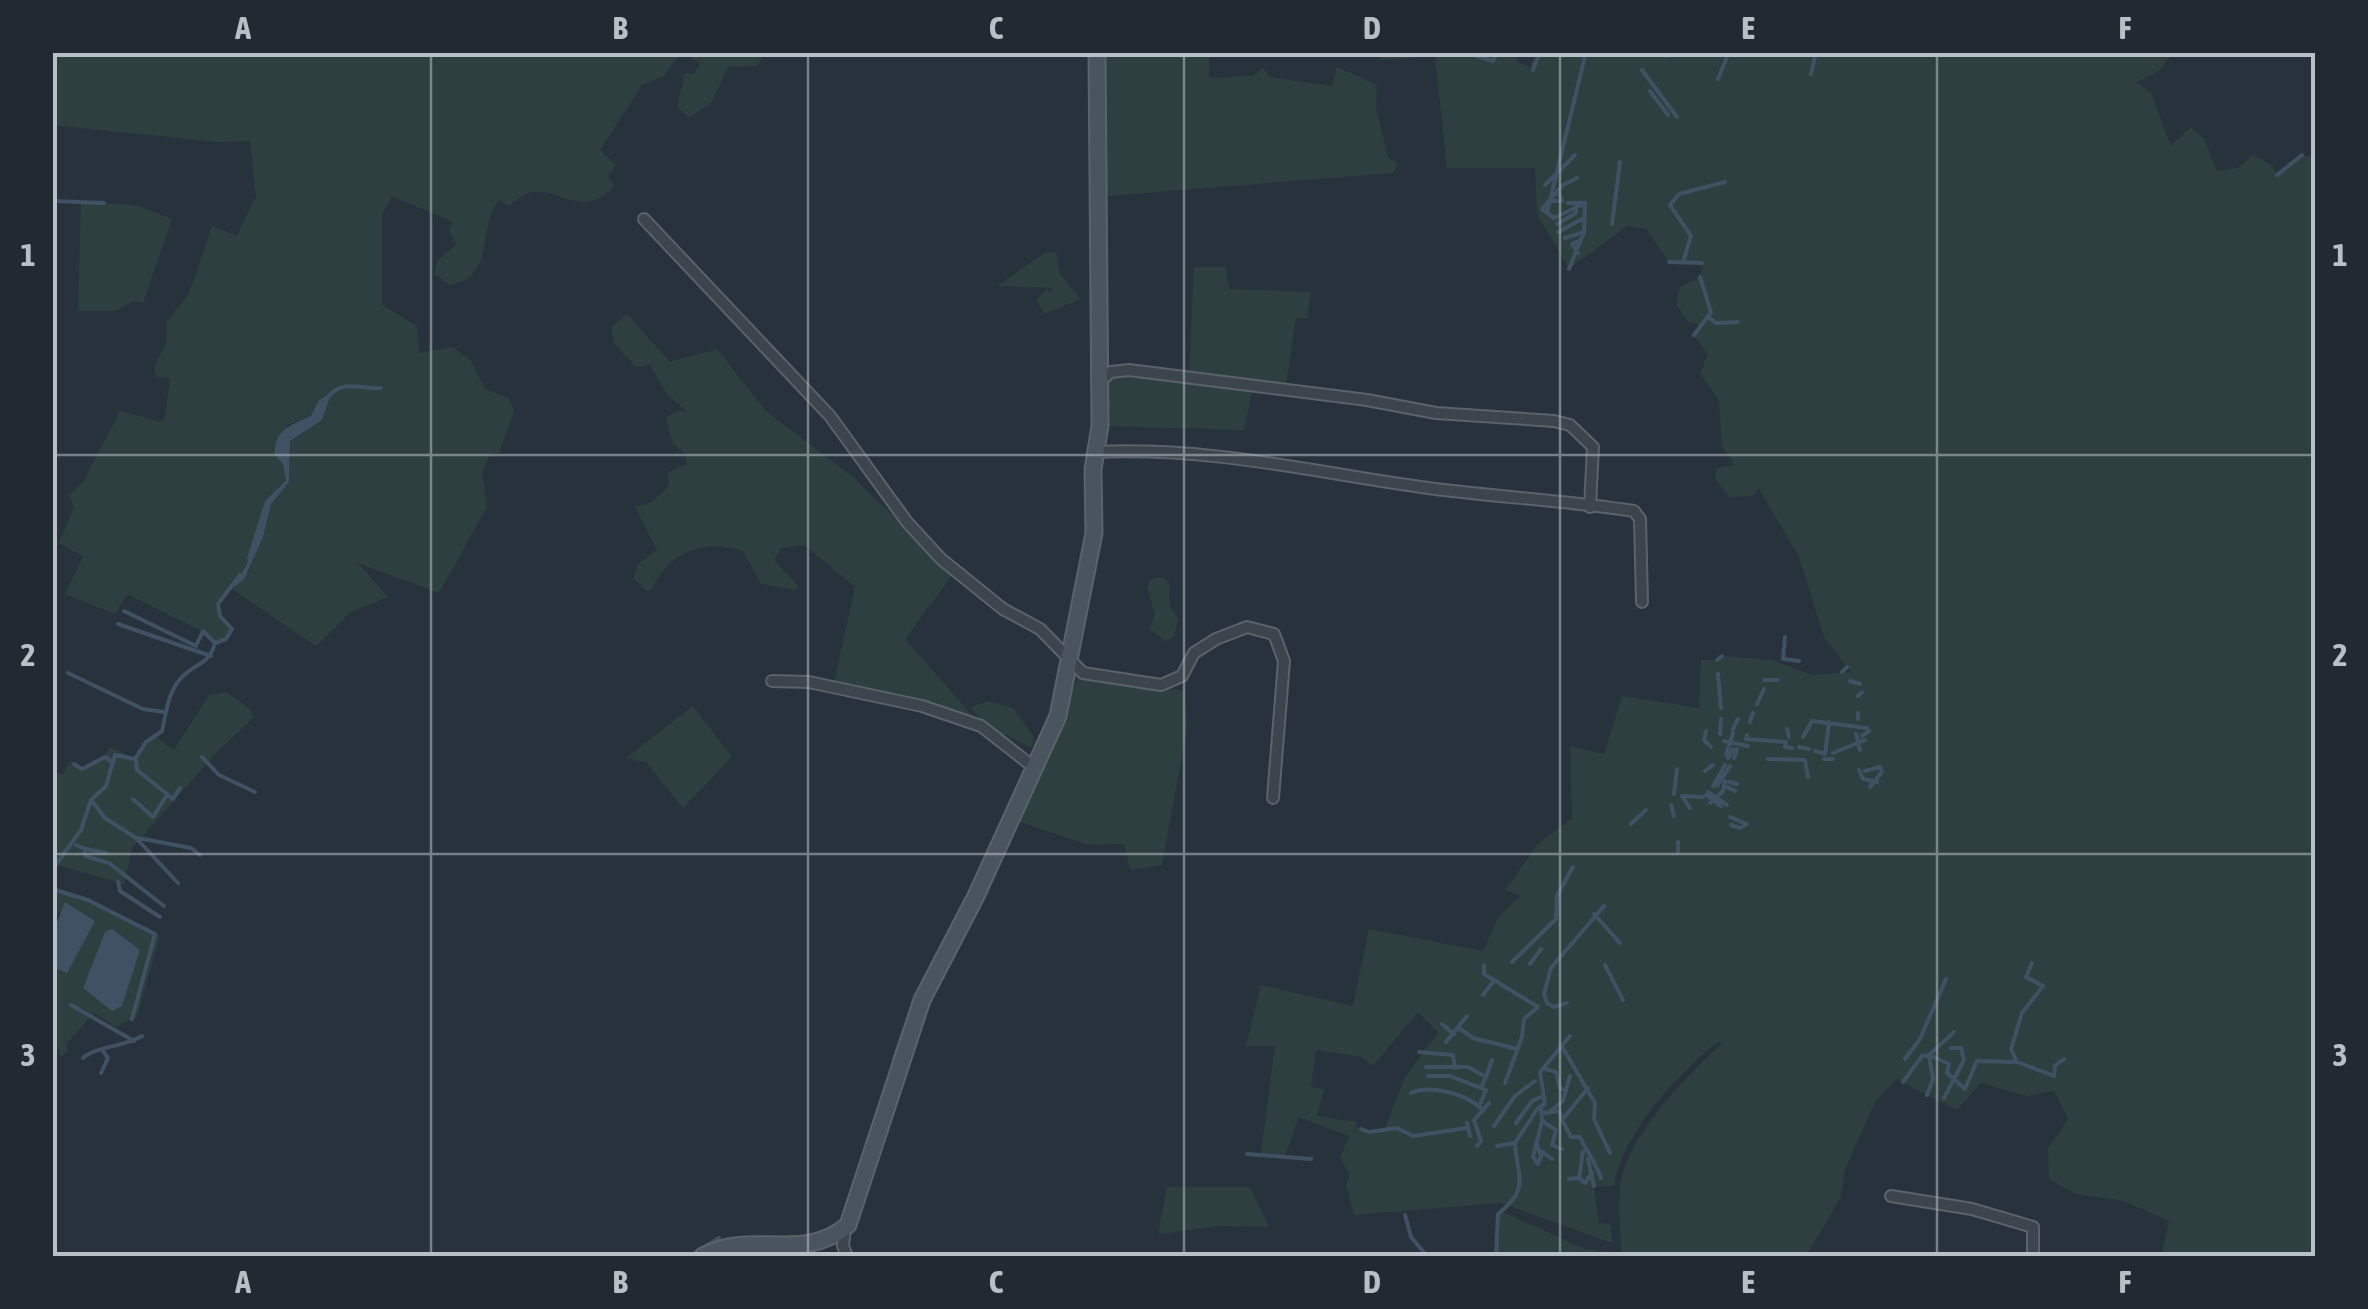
<svg xmlns="http://www.w3.org/2000/svg" width="2368" height="1309" font-family="'Asap Condensed',sans-serif">
  <style>
    .green { fill: #2d403f; fill-rule: evenodd }
    .water { fill: #405163 }
    .lines { fill: none; stroke-linecap: round; stroke-linejoin: round }
    .stream { stroke: #405163; stroke-width: 4 }
    .street-casing { stroke: #5a626a; stroke-width: 14 }
    .secondary-casing { stroke: #5a626a; stroke-width: 19 }
    .street { stroke: #3c444d; stroke-width: 10 }
    .secondary { stroke: #4a545f; stroke-width: 15 }
    .grid { fill: none; stroke: #b8bfc7; stroke-width: 2.5; stroke-opacity: 0.55 }
    .neatline { fill: none; stroke: #b8bfc7; stroke-width: 4 }
    .grid-label { font-size: 32px; text-anchor: middle; font-weight: bold; fill: #b8bfc7 }
  </style>
  <rect width="100%" height="100%" fill="#28323c"/>
  <path class="green" d="M758 52 762 59 756 66 728 67 712 102 690 117 677 108 685 73 694 74 700 64 690 56 677 58 664 76 642 85 600 150 616 165 608 176 614 186C573 230 551 165 509 206L499 200C476 229 497 276 450 285L434 274 438 260 457 244 449 230 453 222 392 196 382 214V305L417 326 419 353 453 347 471 361 485 389 509 398 514 411 499 453 490 454 482 472 487 507 439 593 358 563 388 597 350 613 316 646 232 589 218 604 220 616 232 629 226 639 215 643 202 631 127 594 115 614 65 594 83 556 59 543 74 507 69 495 83 482 120 411 161 422 165 417 170 379 156 376 154 367 166 343 167 321 189 294 212 226 237 236 256 197 250 141 216 142 53 125 52 53ZM319 400 322 420 290 441 289 482 271 504 263 537 233 587 246 566 267 502 286 480 287 425 311 416Z
    M1536 52 2173 53 2159 71 2137 82 2151 93 2171 146 2191 127 2204 139 2217 171 2238 168 2253 155 2273 166 2277 175 2302 155 2315 158V1256H2161L2169 1221 2124 1201 2076 1194 2049 1179 2048 1148 2068 1119 2054 1091 2028 1096 1981 1083 1957 1110 1896 1079 1875 1103 1845 1169 1841 1197 1806 1256H1496V1220L1501 1211 1585 1249 1621 1253C1621 1232 1618 1210 1620 1189 1624 1139 1687 1075 1722 1044L1719 1041C1680 1071 1621 1135 1614 1186L1594 1187 1599 1223 1611 1225 1612 1243 1501 1203 1354 1215 1346 1185 1350 1174 1340 1158 1349 1136 1299 1117 1284 1158 1261 1154 1275 1046H1246L1261 985 1353 1006 1369 929 1483 951 1498 917 1521 896 1505 890 1538 844 1572 818 1570 746 1604 754 1622 696 1699 708 1701 660H1717L1722 656 1771 660 1812 675 1851 672 1824 637 1799 557 1759 489 1753 496 1729 497 1715 478 1717 468 1734 465 1722 445 1719 401 1700 374 1708 354 1694 335 1701 325 1688 322 1676 304 1680 287 1700 277 1702 263 1669 262 1646 229 1627 226 1569 269 1537 214 1535 168H1447L1435 56 1380 60 1381 53H1519L1516 62 1530 67ZM1418 1012 1438 1032 1405 1077 1385 1128 1369 1132 1355 1127 1357 1122 1317 1116 1324 1090 1311 1086 1316 1050 1362 1057 1373 1066Z
    M1103 53H1209V78L1253 76 1263 68 1270 77 1332 86 1337 67 1377 85 1376 107 1388 158 1398 164 1393 173 1106 196Z
    M109 203 138 206 172 219 143 303 134 301 115 311H78L81 204Z
    M1046 252 1057 253 1060 274 1080 299 1045 314 1036 300 1046 290 1053 293 1051 288 997 286Z
    M1194 267H1225L1230 289 1311 292 1307 318H1296L1286 385 1189 374Z
    M627 314 670 362 717 349 766 411 853 477 953 574 905 639 978 722 913 697 834 683 855 587 804 545 781 548 774 560 798 586 796 590 761 584 743 551C705 539 669 551 652 589L646 591 633 578 638 564 657 550 635 507 652 502 669 486 668 472 686 464 685 454 673 444 666 418 677 410 687 412 667 394 650 365 636 367 614 343 611 327Z
    M1129 374 1252 390 1244 430 1106 426 1104 383 1110 377Z
    M1162 577 1170 583 1169 604 1178 619 1174 637 1165 641 1150 629 1155 614 1147 588 1150 579Z
    M1079 675 1185 691 1187 727 1162 865 1130 870 1124 844 1089 845 1018 821Z
    M226 692 249 708 254 717 217 752 132 848 124 884 57 865 53 876 54 772 64 774 70 761 83 769 104 757 110 747 135 759 155 736 174 750 209 695Z
    M987 701 1013 708 1034 737 1031 748 1007 735 999 736 970 708Z
    M693 706 732 757 683 808 646 762 626 758Z
    M53 889 88 900 160 935 137 1017 116 1027 94 1013 66 1044 68 1052 60 1057 59 1049 53 1050 57 1017 53 993 57 997 52 967 67 972 59 910 53 932ZM105 932 140 950 128 984 83 988Z
    M1167 1187H1250L1269 1227 1220 1226 1158 1234Z"/>
  <path class="water" d="M331 394 322 420 290 441 289 482 271 504 263 537 244 579 232 589 246 566 267 502 286 480 283 464 275 455C273 430 291 425 311 416L319 400Z
    M65 902 95 921 67 973 52 967 53 932Z
    M112 929 140 950 122 1006 112 1011 83 988 105 932Z"/>
  <g class="lines">
    <path class="stream" d="M1464 52 1493 61 1497 52
      M648 54 650 52
      M1666 56 1667 52
      M1533 70 1540 52
      M1642 70 1677 117
      M1811 74 1816 52
      M1718 79 1729 52
      M1650 91 1668 115
      M2277 175 2302 155
      M1545 185 1575 155
      M52 201 104 203
      M1551 201H1562L1558 190
      M1568 203H1585L1584 232 1569 269
      M1585 203 1554 218 1547 213 1586 52
      M1547 213 1542 209 1563 185 1577 178
      M1557 224 1576 213V207
      M1612 224 1620 162
      M1558 232 1584 218
      M1565 238 1584 232
      M1578 253 1572 244 1581 240
      M1684 259 1691 236 1670 205 1679 194 1725 182
      M1669 262 1702 263
      M1708 317 1716 323 1738 322
      M1694 335 1711 312 1700 277
      M328 397C344 378 360 390 381 388
      M249 558 267 502 279 490
      M124 611 196 646 203 631 215 643
      M118 624 211 656
      M1785 637 1783 659 1799 661
      M1717 660 1722 656
      M1842 672 1847 667
      M68 673 143 709 164 712
      M1718 674 1721 708
      M1764 680H1778
      M1850 681 1860 684
      M1858 696 1862 692
      M1757 704 1764 689
      M1858 713V719
      M1750 722 1753 713
      M1733 729 1738 719
      M1787 729 1789 737
      M1706 731 1704 740 1711 747
      M1720 734 1721 719
      M1856 734 1860 750
      M1747 735 1746 739 1786 742 1785 747 1792 748
      M1862 736 1869 731
      M1803 737 1812 721 1867 728
      M1724 741 1748 746
      M1799 747 1809 749
      M1815 751 1825 754 1829 722
      M1833 753 1865 740
      M1726 755 1733 733
      M202 757 219 775 255 792
      M1728 758 1733 749
      M1734 758 1737 749
      M1768 759 1805 760 1808 777
      M1824 759H1833
      M136 760 137 770 173 799 180 788
      M74 764 82 769 105 757 112 762
      M1859 770 1863 779 1877 782
      M1705 771 1713 765
      M1865 771 1880 767 1882 772 1870 787
      M1729 782 1737 784
      M1713 786 1725 765
      M1717 786 1730 766
      M1727 787 1735 791
      M1708 792 1727 805
      M1674 794 1677 769
      M1706 795 1721 806
      M133 799 153 817 167 795
      M92 801 105 818 136 838 178 883
      M1710 803 1723 791 1725 781
      M1671 805 1674 816
      M1690 808 1682 796 1703 797
      M1730 817 1747 824 1740 828 1731 825
      M1631 824 1646 810
      M138 838 191 848 200 855
      M76 845 85 849V856L109 863 164 906
      M86 849 106 853
      M1678 852V842
      M52 870 81 830 91 800 106 786 115 755 135 759 146 742 162 731C166 713 168 691 182 677 196 663 209 665 215 643L226 639 232 629 220 616 218 604 240 575
      M118 882 120 891 160 917
      M52 889 88 900 155 934 132 1019
      M1594 914 1620 943
      M1512 962 1556 919 1557 896 1573 867
      M1530 964 1541 949
      M1484 965V974L1538 1007 1524 1019 1522 1037 1505 1083
      M1605 965 1623 1000
      M1483 995 1492 983
      M1567 1003 1554 1007 1547 1003 1544 994 1551 968 1604 906
      M71 1005 134 1041
      M1442 1024 1454 1034
      M1459 1028 1473 1038 1517 1049
      M1446 1042 1467 1016
      M1561 1045 1595 1103 1594 1119 1610 1153
      M1419 1052 1453 1055 1455 1068
      M83 1058C97 1046 124 1047 142 1036
      M1905 1059 1920 1039 1946 979
      M894 1060 904 1030
      M2017 1062 2054 1076 2055 1066 2064 1059
      M1426 1067H1468L1486 1077 1481 1088
      M1546 1069 1556 1072 1560 1088 1566 1091
      M101 1073 108 1058 103 1051
      M1428 1076H1450L1486 1090 1480 1104
      M1486 1077 1492 1060
      M1903 1082 1922 1056 1929 1055 1954 1032
      M1588 1088 1562 1120 1571 1137H1580C1586 1150 1596 1163 1601 1178
      M1411 1093C1430 1084 1469 1094 1483 1111
      M1927 1095 1933 1079 1929 1055 1949 1064 1947 1073 1965 1089 1977 1061 2017 1062 2011 1049 2022 1013 2043 986 2026 977 2032 963
      M1944 1098 1964 1060 1961 1048H1951
      M1552 1110 1563 1101 1570 1076
      M1544 1113 1559 1111 1562 1120
      M1542 1121 1556 1130 1552 1145 1562 1149
      M1467 1123 1470 1136
      M1516 1123 1532 1101 1543 1096
      M1494 1126 1515 1096 1535 1081
      M1361 1129 1369 1132 1397 1128 1413 1136 1467 1128
      M1537 1145 1541 1156 1538 1164
      M1477 1146 1481 1141 1474 1120 1489 1103
      M1497 1146 1515 1143
      M1541 1151 1552 1159
      M1247 1154 1311 1159
      M1588 1159 1594 1186
      M1538 1164 1533 1157 1542 1121 1541 1107
      M1579 1178 1585 1183 1592 1173
      M1569 1179 1579 1178 1583 1151
      M1405 1215 1411 1237 1427 1256
      M2284 1254 2290 1256
      M690 1256 719 1238
      M1496 1256 1498 1214C1531 1188 1517 1177 1515 1143L1538 1108 1545 1104 1540 1072 1570 1036"/>
    <defs>
      <path id="street" d="M644 219 830 416 907 522 941 559 1003 609 1040 629 1083 673 1161 685 1182 676 1194 653 1216 639 1247 627 1274 634 1284 661 1273 798
        M1100 381 1111 372 1129 370 1367 400 1436 413 1554 421 1570 425 1593 447 1590 507
        M1095 452C1212 447 1308 471 1421 487 1492 497 1564 500 1634 511L1640 519 1642 602
        M772 681 809 682 922 706 981 726 1036 769
        M1891 1196 1972 1209 2033 1227V1256
        M845 1229 843 1246 847 1256"/>
      <path id="secondary" d="M703 1256C754 1229 802 1264 848 1225L922 1000 976 896 1058 716 1094 533 1093 469 1100 426 1097 52"/>
    </defs>
    <use href="#street" class="street-casing"/>
    <use href="#secondary" class="secondary-casing"/>
    <use href="#street" class="street"/>
    <use href="#secondary" class="secondary"/>
  </g>
  <path class="grid" d="M431 52V1256M808 52V1256M1184 52V1256M1560 52V1256M1937 52V1256M52 455H2316M52 854H2316"/>
  <rect width="2368" height="1309" fill="none" stroke="#212932" stroke-width="110"/>
  <rect x="55" y="55" width="2258" height="1199" class="neatline"/>
  <g class="grid-label">
    <text x="243" y="39">A</text>
    <text x="620" y="39">B</text>
    <text x="996" y="39">C</text>
    <text x="1372" y="39">D</text>
    <text x="1748" y="39">E</text>
    <text x="2125" y="39">F</text>
    <text x="28" y="266">1</text>
    <text x="2340" y="266">1</text>
    <text x="28" y="666">2</text>
    <text x="2340" y="666">2</text>
    <text x="28" y="1066">3</text>
    <text x="2340" y="1066">3</text>
    <text x="243" y="1293">A</text>
    <text x="620" y="1293">B</text>
    <text x="996" y="1293">C</text>
    <text x="1372" y="1293">D</text>
    <text x="1748" y="1293">E</text>
    <text x="2125" y="1293">F</text>
  </g>
</svg>
